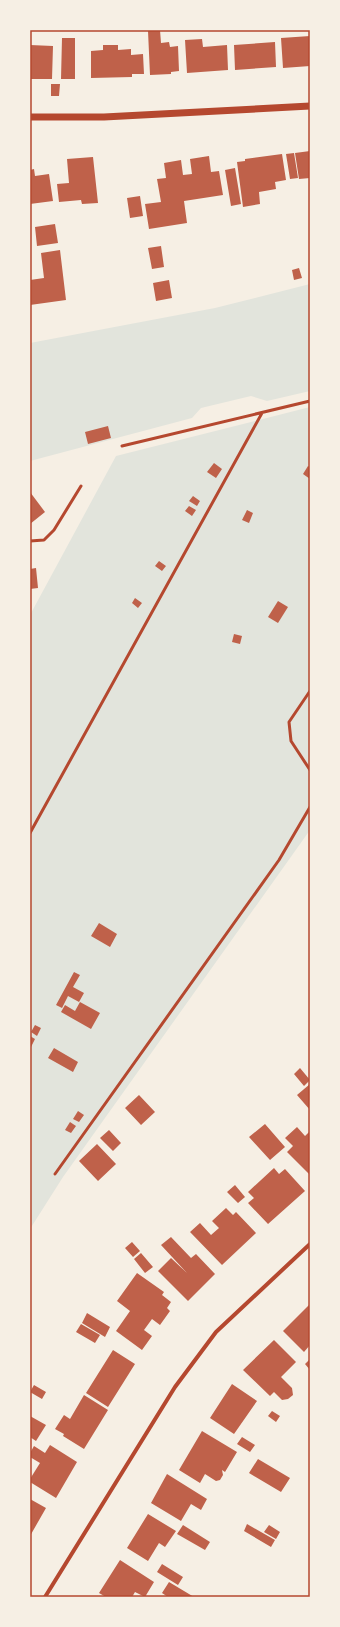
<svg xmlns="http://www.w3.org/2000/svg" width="340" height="1627" font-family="'Source Sans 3',sans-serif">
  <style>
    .green { fill: #e2e4dc }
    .building { fill: #bf614a }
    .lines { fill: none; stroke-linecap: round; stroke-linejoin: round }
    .service { stroke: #b5482f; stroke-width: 3 }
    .minor { stroke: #b5482f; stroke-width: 4 }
    .tertiary { stroke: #b5482f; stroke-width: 7 }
    .neatline { fill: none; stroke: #b5482f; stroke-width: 1.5 }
  </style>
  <rect width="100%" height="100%" fill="#f6efe4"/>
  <path class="green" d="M310 284V391L267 401 251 396 201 408 192 418 30 461V343L215 308Z
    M310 407V830L63 1177 30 1229V615L116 456Z"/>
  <path class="building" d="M160 30 161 43 169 42 170 47 178 46 179 71 171 72V74L150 75 148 31Z
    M310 36V66L283 68 281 38Z
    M62 38H75V79H61Z
    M202 39 203 47 227 45 228 70 187 73 185 40Z
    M275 42 276 67 235 70 234 45Z
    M30 45 53 46 52 79H30Z
    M103 45H118V50L131 49V55L143 54 144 74H132V77L91 78V51L103 50Z
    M51 84H60L59 96H51Z
    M310 151V178L299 179 295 153Z
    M294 153 298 178 290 179 286 154Z
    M282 154 286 180 275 182 276 189 259 192 260 204 243 207 237 162 245 161V159Z
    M209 156 211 172 219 171 223 195 184 201 187 223 149 229 145 204 161 202 157 179 166 178 164 163 181 160 183 175 192 174 190 159Z
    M93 157 98 203 82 204 81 200 59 202 57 184 69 183 67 159Z
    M235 168 241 204 231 206 225 170Z
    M34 169 35 176 49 174 53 201 30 204V170Z
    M140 196 143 216 130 218 127 198Z
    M55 224 58 243 37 246 35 227Z
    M161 246 164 267 152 269 148 248Z
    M60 250 66 300 30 305V280L44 278 41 253Z
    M299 268 302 278 294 280 292 270Z
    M169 280 172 298 156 301 153 283Z
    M108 426 111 438 88 444 85 432Z
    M214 463 222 469 216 478 207 472Z
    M308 466 310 467V479L303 474Z
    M30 492 45 512 30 524Z
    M193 496 200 501 197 506 189 501Z
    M189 506 196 510 192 516 185 511Z
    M247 510 253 513 249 523 242 520Z
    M159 561 166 566 162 571 155 566Z
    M36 568 38 588 30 589V569Z
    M135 598 142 603 138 608 132 603Z
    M278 601 288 607 278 623 268 617Z
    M234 634 242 636 240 644 232 642Z
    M99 923 117 934 110 947 91 936Z
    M74 972 80 975 73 987 84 993 79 1002 68 996 62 1008 56 1005Z
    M80 1002 100 1013 91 1029 61 1012 65 1005 75 1011Z
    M35 1025 41 1028 37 1036 31 1032Z
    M30 1036 35 1039 30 1049Z
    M54 1048 78 1062 73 1072 48 1058Z
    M300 1068 310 1080 304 1086 294 1074Z
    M310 1084V1110L297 1095Z
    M139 1095 155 1112 141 1125 125 1108Z
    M78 1111 84 1115 79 1122 73 1119Z
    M70 1122 76 1126 71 1133 65 1130Z
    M265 1124 285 1147 270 1160 249 1137Z
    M297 1127 305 1136 310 1131 309 1174 287 1152 293 1146 285 1138Z
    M109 1130 121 1143 113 1151 100 1138Z
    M97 1144 116 1164 98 1181 79 1161Z
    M274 1168 279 1174 285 1169 305 1191 268 1224 248 1203 254 1198 248 1192Z
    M235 1185 245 1197 238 1203 227 1192Z
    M226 1208 233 1215 236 1212 256 1233 222 1265 190 1232 200 1223 211 1235 219 1228 212 1221Z
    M171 1237 191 1258 196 1254 215 1274 188 1301 158 1271 171 1258 187 1273 161 1245Z
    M132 1242 140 1251 133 1257 125 1248Z
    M141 1253 153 1267 145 1273 134 1259Z
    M137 1273 164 1292 162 1295 171 1302 167 1308 170 1311 160 1325 152 1319 144 1330 152 1336 142 1350 116 1331 130 1311 117 1301Z
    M310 1304V1345L304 1352 283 1331Z
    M87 1313 110 1327 105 1337 82 1323Z
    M81 1324 100 1335 95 1343 76 1332Z
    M274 1340 296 1362 281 1377 292 1388 293 1395 288 1399 282 1400 274 1392 270 1396 243 1370Z
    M113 1350 135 1364 108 1407 86 1393Z
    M310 1359V1370L305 1364Z
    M232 1384 257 1401 234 1434 210 1418Z
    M34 1385 46 1392 42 1399 30 1392Z
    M84 1395 108 1410 84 1449 63 1436 64 1434 55 1429 64 1415 70 1419Z
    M272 1411 280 1416 276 1422 268 1416Z
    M30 1416 46 1425 36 1441 30 1437Z
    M202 1431 237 1452 225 1472 222 1470 223 1475 220 1480 216 1481 205 1474 200 1483 179 1470Z
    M242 1437 255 1445 250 1452 237 1444Z
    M50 1445 77 1462 56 1498 30 1482V1479L40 1463 30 1457V1453L34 1446 45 1453Z
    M258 1459 290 1478 281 1492 249 1473Z
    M167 1474 207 1499 201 1510 191 1504 181 1521 151 1503Z
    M30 1499 46 1508 30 1536Z
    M148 1514 176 1531 165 1547 159 1543 148 1561 127 1548Z
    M247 1524 275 1540 271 1547 244 1531Z
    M183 1525 210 1542 205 1550 177 1534Z
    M269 1525 280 1532 276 1539 264 1532Z
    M120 1560 154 1582 145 1597 135 1592 132 1597H106L99 1593Z
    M162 1564 183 1577 178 1585 157 1572Z
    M169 1582 194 1597H168L162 1593Z"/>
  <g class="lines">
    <path class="service" d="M122 446 310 401
      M30 541 44 540 54 530 81 486
      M310 691 289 722 291 741 310 770
      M30 833 262 413
      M55 1174 279 860 310 807"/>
    <path class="minor" d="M45 1597 175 1387 216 1332 310 1244"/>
    <path class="tertiary" d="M30 117H104L310 106"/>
  </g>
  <rect width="340" height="1627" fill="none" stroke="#f6efe4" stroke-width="62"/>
  <rect x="31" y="31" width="278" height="1565" class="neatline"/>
</svg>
